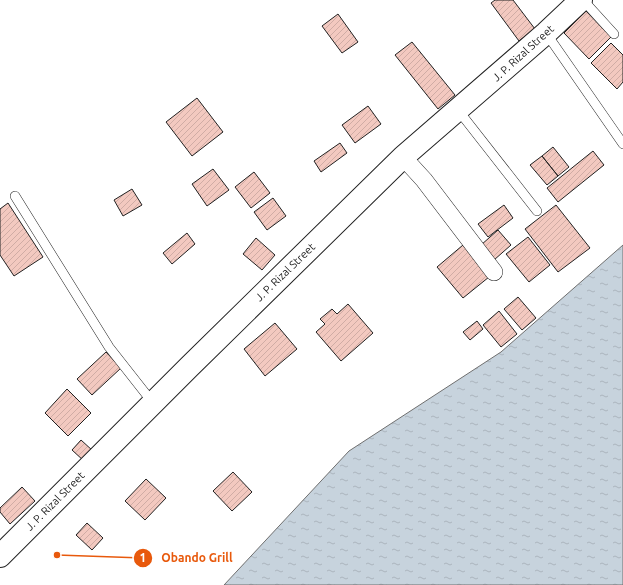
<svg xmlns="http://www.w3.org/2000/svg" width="623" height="585" font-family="Ubuntu,sans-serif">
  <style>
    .water { fill: url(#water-ripples); stroke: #6f6f6f }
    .building { fill: url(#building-hatch); stroke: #222 }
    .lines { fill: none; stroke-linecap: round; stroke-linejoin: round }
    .service-casing { stroke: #222; stroke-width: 10 }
    .minor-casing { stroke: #222; stroke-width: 18 }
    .secondary-casing { stroke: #222; stroke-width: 24 }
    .service { stroke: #fff; stroke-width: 9 }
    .minor { stroke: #fff; stroke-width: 17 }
    .secondary { stroke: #fff; stroke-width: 22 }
    .labels { text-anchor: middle; stroke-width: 3; stroke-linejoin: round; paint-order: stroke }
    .street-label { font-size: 11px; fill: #222; stroke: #fff }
    .leader { fill: none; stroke: #e8590c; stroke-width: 1.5 }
    .callout-dot { fill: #e8590c; stroke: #fff; stroke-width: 1.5 }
    .mark-label { font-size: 12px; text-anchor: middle; font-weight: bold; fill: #fff }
    .callout-label { font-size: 12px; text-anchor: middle; font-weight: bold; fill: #e8590c; stroke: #fff; stroke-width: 3; stroke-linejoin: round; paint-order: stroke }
  </style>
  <defs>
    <pattern id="water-ripples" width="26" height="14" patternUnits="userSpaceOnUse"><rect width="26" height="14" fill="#c7d3dd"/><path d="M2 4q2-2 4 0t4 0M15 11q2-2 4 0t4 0" fill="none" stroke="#abb5bd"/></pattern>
    <pattern id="building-hatch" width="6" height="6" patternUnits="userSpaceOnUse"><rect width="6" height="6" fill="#f3c9c0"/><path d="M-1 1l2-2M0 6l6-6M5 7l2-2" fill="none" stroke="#d0aca5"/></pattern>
  </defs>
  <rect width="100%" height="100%" fill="#fff"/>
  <path class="water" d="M623 245V585H224L349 451 501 352Z"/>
  <path class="building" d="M495 0H513L535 29 519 41 491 3Z
    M586 11 611 37 589 59 564 33Z
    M338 14 358 42 342 53 322 26Z
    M412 42 455 95 438 109 395 55Z
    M611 43 623 55V82L617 89 591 63Z
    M197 98 223 132 192 156 166 122Z
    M368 106 381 124 355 143 342 125Z
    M340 143 347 153 321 172 314 161Z
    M553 147 569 167 558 176 542 156Z
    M593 151 604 165 558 202 547 188Z
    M542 156 558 176 547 185 530 165Z
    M213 169 229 190 207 206 192 184Z
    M254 172 270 193 251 208 235 187Z
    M132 189 142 205 123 216 114 200Z
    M273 198 286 216 267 230 254 212Z
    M8 203 43 257 14 276 0 255V209Z
    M504 205 513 218 488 237 478 224Z
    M556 205 590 248 558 272 525 229Z
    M498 230 511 245 494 260 481 245Z
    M187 233 195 244 172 264 163 253Z
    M528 237 550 265 529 282 506 254Z
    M256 238 275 255 262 270 243 254Z
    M463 245 489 277 463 298 437 267Z
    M518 297 536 318 522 330 504 309Z
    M348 304 373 333 341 361 316 332 325 324 320 319 332 309 337 314Z
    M499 311 517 334 501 347 483 325Z
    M477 321 483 329 470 340 463 332Z
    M275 323 297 349 265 376 244 349Z
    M106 352 121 368 92 395 77 379Z
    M67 389 91 413 68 436 45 413Z
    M81 440 93 451 84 461 72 450Z
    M233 472 252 492 232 511 213 491Z
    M146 479 166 498 145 520 125 501Z
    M22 487 35 501 10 524 0 512V508Z
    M87 523 103 538 92 550 76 535Z"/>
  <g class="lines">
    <defs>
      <path id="service" d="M583 0 614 34
        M546 33 623 144
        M458 110 537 211
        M15 196 109 347 153 403"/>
      <path id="minor" d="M403 157 424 180 494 272"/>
      <path id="secondary" d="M0 556 190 366 403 157 546 33 581 0"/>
    </defs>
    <use href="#service" class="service-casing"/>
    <use href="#minor" class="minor-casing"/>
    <use href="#secondary" class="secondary-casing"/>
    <use href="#service" class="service"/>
    <use href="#minor" class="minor"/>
    <use href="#secondary" class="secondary"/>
  </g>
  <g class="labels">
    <g class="street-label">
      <text transform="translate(523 53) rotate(-42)" y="4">J. P. Rizal Street</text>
      <text transform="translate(285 272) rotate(-44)" y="4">J. P. Rizal Street</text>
      <text transform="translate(55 501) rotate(-45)" y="4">J. P. Rizal Street</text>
    </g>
  </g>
  <path class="leader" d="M57 555L143 558"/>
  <g class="callout-dot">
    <circle cx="57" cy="555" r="4"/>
    <circle cx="143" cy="558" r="10"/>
  </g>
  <g class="mark-label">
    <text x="143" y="562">1</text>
  </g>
  <g class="callout-label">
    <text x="197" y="562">Obando Grill</text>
  </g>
</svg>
